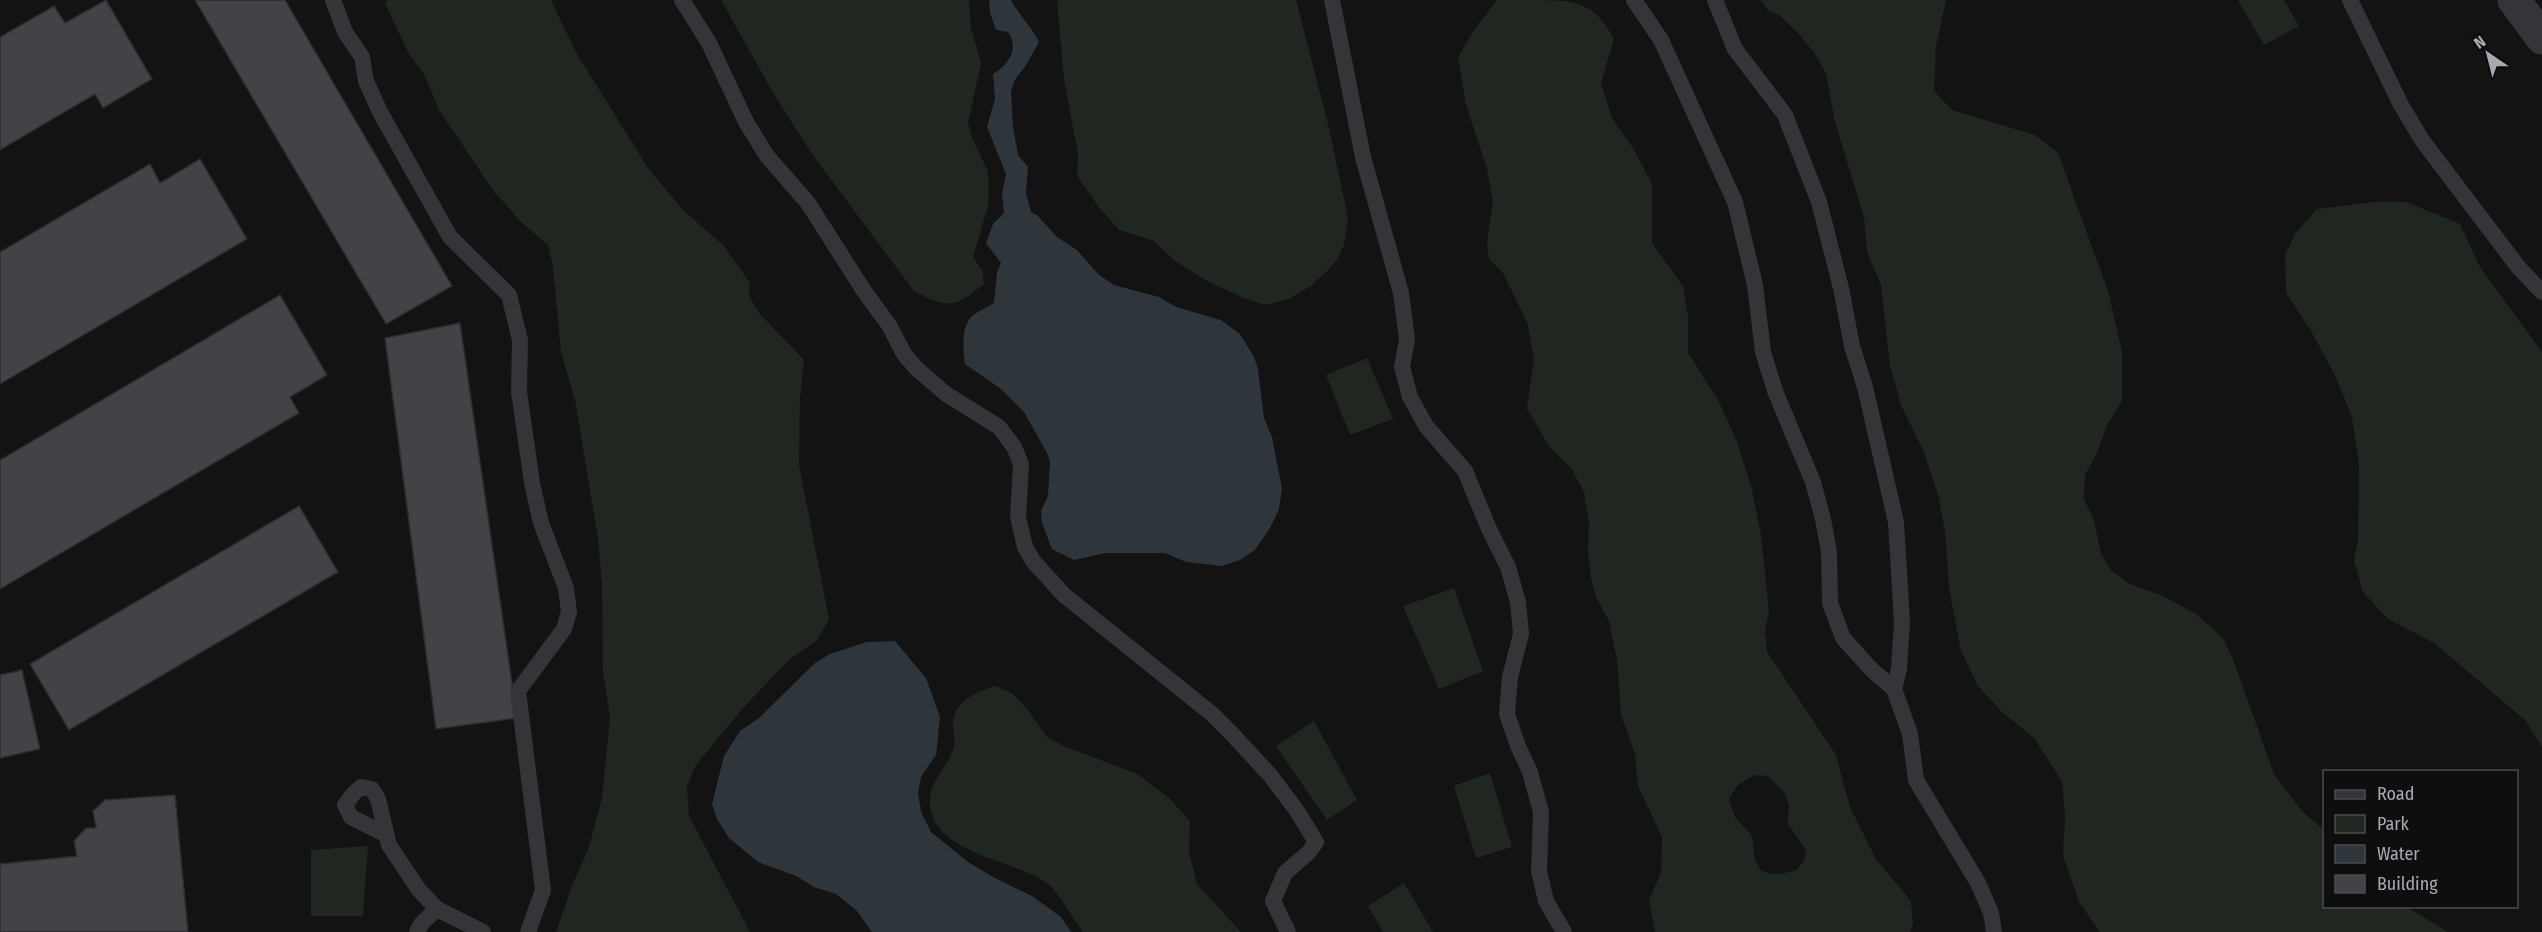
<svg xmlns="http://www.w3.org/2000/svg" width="2542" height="932" font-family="'Fira Sans Condensed',sans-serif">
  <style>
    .green { fill: #202620; fill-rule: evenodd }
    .water { fill: #2e353b }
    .building { fill: #424347; stroke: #2d2d30; stroke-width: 1.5 }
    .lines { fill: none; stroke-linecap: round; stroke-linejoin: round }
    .service { stroke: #343539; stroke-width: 16 }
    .minor { stroke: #343539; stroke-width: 33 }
  </style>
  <rect width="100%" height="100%" fill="#131314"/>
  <path class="green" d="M387 0H551L577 54 648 168 683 210 724 246 750 283 749 296 759 313 804 360 800 397 799 465 829 619 817 640 789 660 743 708 696 765 687 786 689 816 750 932H556L572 886 589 847 602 798 610 717 603 673 602 585 598 539 575 400 561 352 553 267 548 245 519 220 493 190 439 110 425 76 409 54 385 3Z
    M721 0H969L971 28 981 63 968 123 973 140 987 169 989 183 988 206 973 257 982 270 984 284C955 308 947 309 914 291L814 157 775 96Z
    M1057 0H1296L1329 128 1348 218 1344 245 1338 258 1328 270 1312 285 1289 299 1266 305 1246 299 1207 281 1175 261 1154 241 1119 230 1098 206 1077 176 1078 154 1064 80Z
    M1497 0C1510 0 1523 0 1536 0 1575 0 1595 2 1614 39L1601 83 1612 118 1633 148 1652 184V243L1683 286 1688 317V353L1718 400 1737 441 1752 490 1761 535 1769 611 1765 632 1767 652 1836 755 1850 807 1876 859 1911 901 1913 925 1910 932H1655L1649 900 1661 872 1662 837 1638 786 1635 754 1621 715 1617 660 1609 621 1596 597 1591 578 1588 552 1589 523 1584 492 1571 468 1549 447 1527 408 1534 360 1527 322 1503 273 1489 259 1487 241 1493 201 1487 169 1466 105 1458 58 1472 33ZM1757 775 1769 777 1784 792 1789 805 1788 824 1806 850 1804 861 1796 870 1781 874H1769L1761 870 1755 861 1752 836 1735 817 1729 800C1736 785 1742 780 1757 775Z
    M1760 0H1946L1936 46 1934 91 1952 110 2035 135 2058 153 2108 291 2122 352V401L2107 425 2098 451 2085 475 2084 499 2094 520 2101 554 2111 570 2130 584 2163 596 2196 614 2222 637 2233 659 2274 774 2303 812 2324 830V906L2407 907 2448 932H2100L2079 902 2063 856 2065 815 2062 782 2034 738 2002 712 1978 686 1961 651 1949 588 1945 532 1938 494 1924 452 1901 405 1890 366 1881 285 1867 252 1864 217 1835 122 1826 74 1815 54 1799 34 1779 15 1769 11Z
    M2238 0H2284L2299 26 2264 45Z
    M2373 202H2406L2460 224 2480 267 2542 352V747L2525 720 2434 643 2388 619 2363 592 2354 561 2358 540 2359 465 2352 417 2335 375 2311 331 2286 293 2285 255 2295 234 2317 209Z
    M1367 358 1393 419 1350 435 1326 375Z
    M1454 588 1483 671 1439 689 1403 606Z
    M995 686 1012 693 1028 710 1046 736 1064 746 1137 774 1169 798 1190 821 1189 852 1197 884 1241 932H1083C1074 920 1058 892 1048 884 1015 859 926 854 930 798 931 779 951 764 954 745 955 737 953 729 953 722 955 701 977 691 995 686Z
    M1314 721 1357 800 1327 820 1276 746Z
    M1490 773 1512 847 1476 858 1454 786Z
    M368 846 363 916H311V850Z
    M1404 883 1433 932H1383L1368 906Z"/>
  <path class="water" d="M989 0H1011C1019 15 1031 26 1039 42L1026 65 1014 81 1011 92 1013 127 1018 155 1028 167 1026 193 1031 212 1037 215 1057 237 1077 250 1098 274 1114 285 1159 297 1176 307 1221 320 1240 334 1254 357 1258 369 1264 418 1272 437 1282 489 1279 509 1270 528 1255 550 1240 560 1222 566 1186 562 1165 553H1106L1074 560 1052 549 1042 523 1041 511 1048 496 1049 478 1050 462 1047 453 1024 412 1001 389 965 364C963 350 961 327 972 316 978 311 988 307 994 303L997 272 1001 263 986 243 993 224 1004 213 1002 193 1006 174 987 127 995 99 993 74C1008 65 1020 49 1008 32L996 30 990 13Z
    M895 641 926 678 940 717 936 755 921 777 918 793 921 812 931 832 968 862 995 878 1032 896 1061 917 1071 932H872L857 911 836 894 814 887 796 876 758 862 729 838 717 819 712 804 724 756 740 731 759 718 815 663 830 654 867 642Z"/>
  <path class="building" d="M106 0 152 79 103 108 95 94 0 150V37L54 6 65 23Z
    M195 0H285L452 286 386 324Z
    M200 159 247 239 0 384V252L150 164 160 183Z
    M280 295 327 375 290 397 299 413 0 589V460Z
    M460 323 517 718 436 729 385 338Z
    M299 506 338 572 69 730 30 664Z
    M22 670 40 749 0 758V675Z
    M175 795 188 932H0V864L77 856 74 841 86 828H96L93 811 105 800Z"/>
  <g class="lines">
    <path class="service" d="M333 0 345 32 362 57 366 81 380 112 450 237 509 295 520 340 519 392 532 483 541 523 566 588 569 612 564 629 518 691 543 890 528 932
      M682 0 709 43 746 122 767 156 808 203 864 291 889 325 904 354 917 369 946 394 999 427 1014 447 1021 464 1018 517 1025 547 1033 561 1064 595 1212 714 1231 733 1270 775 1297 811 1316 842 1309 852 1285 873 1273 901 1288 932
      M1332 0 1363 157 1401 293 1407 339 1402 367 1410 397 1426 426 1465 471 1489 529 1508 567 1518 602 1521 634 1510 677 1507 714 1518 746 1530 772 1541 812 1539 871 1546 901 1564 932
      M1634 0 1661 40 1735 202 1755 285 1763 352 1775 391 1813 482 1823 519 1829 552 1830 603 1843 638 1872 670 1894 689 1910 734 1916 780 1978 883 1991 913 1994 932
      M1715 0 1735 49 1785 115 1819 202 1841 288 1852 346 1865 387 1896 522 1902 622 1899 669 1894 689
      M2350 0 2401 105 2422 140 2519 268 2542 292
      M385 834 351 817 345 805 354 793 361 787 372 789 378 799 389 845 419 890 437 909 483 932
      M417 932 422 923 437 909"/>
    <path class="minor" d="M2514 0 2542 38"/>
  </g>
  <rect x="2323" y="770" width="195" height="138" fill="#0e0e0f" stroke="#4b4c51" stroke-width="1.5"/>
  <rect x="2335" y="790" width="30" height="9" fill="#343539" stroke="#4b4c51" stroke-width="1.5"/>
  <text x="2377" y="800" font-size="18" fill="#a6aab3">Road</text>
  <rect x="2335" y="815" width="30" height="18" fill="#202620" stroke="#4b4c51" stroke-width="1.5"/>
  <text x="2377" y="830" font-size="18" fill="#a6aab3">Park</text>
  <rect x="2335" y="845" width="30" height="18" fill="#2e353b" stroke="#4b4c51" stroke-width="1.5"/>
  <text x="2377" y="860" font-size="18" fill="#a6aab3">Water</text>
  <rect x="2335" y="875" width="30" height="18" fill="#424347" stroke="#4b4c51" stroke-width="1.5"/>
  <text x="2377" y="890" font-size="18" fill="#a6aab3">Building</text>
  <g transform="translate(2488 54) rotate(325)" stroke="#0e0e0f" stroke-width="4.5" paint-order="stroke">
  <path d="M0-4.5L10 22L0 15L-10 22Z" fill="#a6aab3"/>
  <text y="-9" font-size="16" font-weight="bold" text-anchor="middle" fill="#a6aab3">N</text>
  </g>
</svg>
